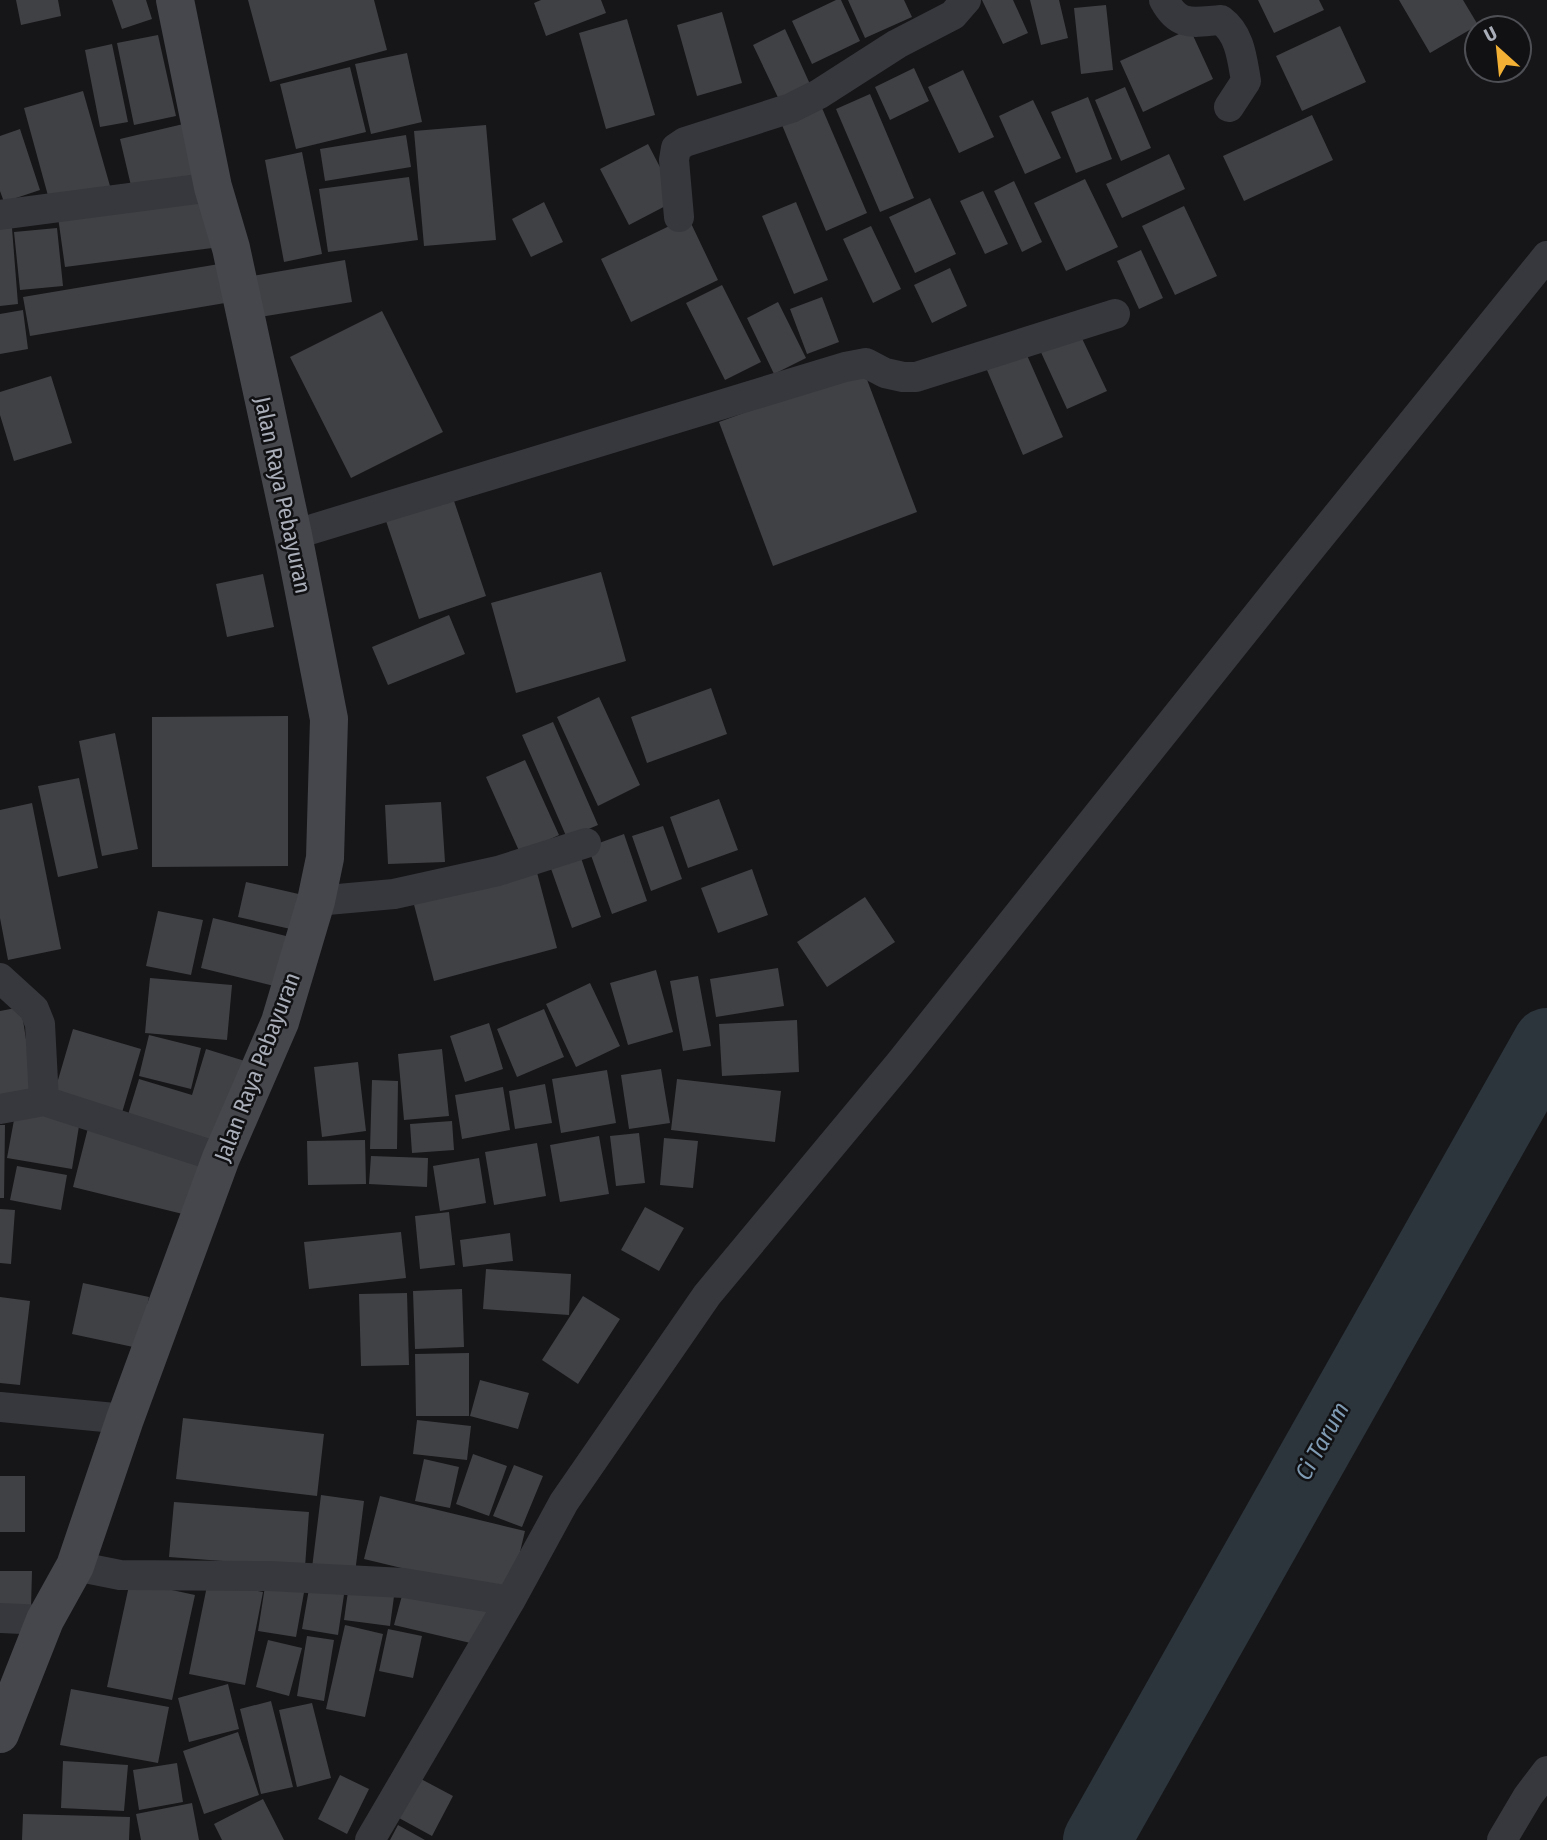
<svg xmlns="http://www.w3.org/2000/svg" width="1547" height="1840" font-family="'Fira Sans Condensed',sans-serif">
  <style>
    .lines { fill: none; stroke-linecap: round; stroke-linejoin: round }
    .river { stroke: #2c353c; stroke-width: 68 }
    .building { fill: #404145 }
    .minor { stroke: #37383d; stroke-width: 30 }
    .secondary { stroke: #45474d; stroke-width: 38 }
    .labels { text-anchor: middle; stroke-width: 5; stroke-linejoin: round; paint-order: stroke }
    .street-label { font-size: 23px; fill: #a8adb8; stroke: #111113 }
    .water-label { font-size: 24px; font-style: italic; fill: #7f9bb3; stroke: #111113 }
  </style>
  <rect width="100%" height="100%" fill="#161618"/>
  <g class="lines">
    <path class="river" d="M1097 1840 1547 1042"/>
  </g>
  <path class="building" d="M16 0H58L61 16 21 25Z
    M112 0H146L152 19 122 29Z
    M248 0H374L387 50 270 82Z
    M541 0H601L606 13 546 36 534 3Z
    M836 0H841L860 41 812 64 792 21Z
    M848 0H904L912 17 865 38Z
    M982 0H1013L1028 33 1003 44Z
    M1030 0H1059L1068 38 1041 45Z
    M1258 0H1319L1324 10 1274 33Z
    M1399 0H1463L1478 25 1430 53Z
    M1106 5 1113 70 1081 74 1074 8Z
    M722 12 742 83 697 96 677 25Z
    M627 19 655 115 606 129 579 33Z
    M1340 26 1366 82 1302 111 1276 56Z
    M785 29 814 93 783 108 753 45Z
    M1190 29 1213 79 1143 112 1120 61Z
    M158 35 176 116 134 125 117 43Z
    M112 44 128 122 100 127 85 50Z
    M407 53 422 122 371 134 355 64Z
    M350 67 366 132 296 149 280 84Z
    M914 68 929 101 890 120 875 87Z
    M963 70 994 137 959 153 928 87Z
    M1125 87 1151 148 1121 161 1095 100Z
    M83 91 110 186 50 203 24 108Z
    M870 94 914 198 880 212 836 109Z
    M1088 97 1112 159 1076 173 1051 112Z
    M1033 100 1061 158 1025 174 999 116Z
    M822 108 867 213 826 231 782 125Z
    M1312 115 1333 160 1244 201 1223 156Z
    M196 121 208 173 132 190 120 139Z
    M486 125 496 240 424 246 414 131Z
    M20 129 40 190 4 202 0 191V136Z
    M406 135 411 167 325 181 320 149Z
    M648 144 677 200 629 225 600 169Z
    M302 152 322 254 284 262 265 160Z
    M1169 154 1185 189 1122 218 1106 184Z
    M409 177 418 240 328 252 319 189Z
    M1085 179 1118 247 1066 271 1034 203Z
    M1014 181 1042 242 1022 252 994 191Z
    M983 191 1008 244 985 254 960 201Z
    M214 197 220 247 65 267 58 217Z
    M930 198 956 254 915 273 889 217Z
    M544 202 563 242 531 257 512 219Z
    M796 202 828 280 794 294 762 216Z
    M1184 206 1217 276 1175 295 1142 226Z
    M688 217 718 280 631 322 601 259Z
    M871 226 901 289 873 303 843 239Z
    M0 228H12L18 304 0 306Z
    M57 228 63 286 20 290 14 232Z
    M1141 250 1163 298 1139 309 1117 261Z
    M345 260 352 302 260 317 253 276Z
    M225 263 231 302 30 336 23 297Z
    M950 268 967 306 932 323 914 285Z
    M722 285 761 362 725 380 686 303Z
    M822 297 839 342 807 354 790 309Z
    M778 302 806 358 774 374 747 318Z
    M23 310 28 349 0 354V314Z
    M382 311 443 432 351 478 290 357Z
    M1078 330 1107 391 1067 409 1039 348Z
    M1026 353 1063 437 1023 455 987 370Z
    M863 369 917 512 773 566 719 422Z
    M51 376 72 443 14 461 0 415V392Z
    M452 495 486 596 419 619 385 518Z
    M601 572 626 661 516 693 491 603Z
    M263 574 274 627 227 637 216 584Z
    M449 615 465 654 388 685 372 647Z
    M711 688 727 734 647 763 631 717Z
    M599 697 640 785 598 806 557 717Z
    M288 716V866L152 867V717Z
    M553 722 598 825 567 838 522 735Z
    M115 733 138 849 102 856 79 741Z
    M525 760 559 835 520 853 486 777Z
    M79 778 98 868 58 877 38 786Z
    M719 799 738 850 688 868 670 817Z
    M441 802 445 862 388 864 385 805Z
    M32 803 61 949 8 960 0 918V810Z
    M663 826 682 879 651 891 632 836Z
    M624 834 647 901 612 914 588 847Z
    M579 852 601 917 572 928 549 863Z
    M535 865 557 948 434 981 412 897Z
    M752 869 768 915 718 933 701 888Z
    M246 882 303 895 295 930 238 917Z
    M865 897 895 942 827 987 797 942Z
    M158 911 203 920 191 975 146 966Z
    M213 918 290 937 278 987 201 968Z
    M778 968 784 1006 716 1017 710 979Z
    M656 970 673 1032 628 1045 610 983Z
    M698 976 711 1046 683 1051 670 981Z
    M150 978 232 985 227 1040 145 1033Z
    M590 983 620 1046 576 1067 546 1004Z
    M21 1007 34 1091 0 1096V1011Z
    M544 1009 564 1057 517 1077 497 1029Z
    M797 1020 799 1072 722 1076 719 1024Z
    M489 1023 503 1069 465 1082 450 1036Z
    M73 1029 141 1049 121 1116 53 1097Z
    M149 1035 201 1048 191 1089 139 1076Z
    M206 1049 248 1062 221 1149 126 1121 139 1079 192 1095Z
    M442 1049 449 1116 404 1120 398 1054Z
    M358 1062 366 1131 322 1137 314 1067Z
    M661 1069 670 1123 629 1129 621 1075Z
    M607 1070 616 1123 561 1133 552 1079Z
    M677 1079 781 1091 775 1142 671 1130Z
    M372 1080 398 1081 397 1149H370Z
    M545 1084 552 1123 515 1129 509 1091Z
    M503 1087 510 1130 462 1139 455 1095Z
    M16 1109 80 1120 72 1169 7 1158Z
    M452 1121 454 1150 412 1153 410 1124Z
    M0 1125H5L4 1198H0Z
    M88 1128 210 1158 195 1217 73 1187Z
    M639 1133 645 1183 616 1186 610 1136Z
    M599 1136 609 1194 560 1202 550 1145Z
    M664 1138 698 1141 693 1188 660 1185Z
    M365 1140 366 1184 308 1185 307 1141Z
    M537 1143 546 1196 494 1205 485 1152Z
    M371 1156 428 1158 427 1187 369 1184Z
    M479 1158 486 1203 440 1211 433 1166Z
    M17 1166 67 1175 61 1210 10 1200Z
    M645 1207 684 1228 659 1271 621 1250Z
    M0 1209 15 1210 11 1264 0 1263Z
    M449 1212 455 1265 420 1269 415 1216Z
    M401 1232 406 1278 309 1289 304 1242Z
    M510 1233 513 1261 463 1267 460 1240Z
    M486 1269 571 1274 569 1315 483 1309Z
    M83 1283 149 1297 138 1348 72 1334Z
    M462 1289 464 1347 415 1349 413 1291Z
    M407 1293 409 1365 361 1366 359 1294Z
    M583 1296 620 1319 578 1384 542 1360Z
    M0 1297 30 1301 20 1385 0 1383Z
    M469 1353V1416H416L415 1354Z
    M480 1380 529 1393 518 1429 470 1416Z
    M183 1418 324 1434 317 1496 176 1479Z
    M417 1420 471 1426 467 1460 413 1454Z
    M473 1454 507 1466 489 1516 456 1504Z
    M424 1459 459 1467 450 1508 415 1501Z
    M514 1465 543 1476 522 1527 493 1516Z
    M0 1476H25V1532H0Z
    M321 1495 364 1501 355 1573 312 1568Z
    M380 1496 525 1531 510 1594 364 1559Z
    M174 1502 309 1512 305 1567 169 1557Z
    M0 1571H32L31 1608 0 1607Z
    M266 1580 305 1587 296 1637 258 1631Z
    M130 1581 195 1595 172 1700 107 1687Z
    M208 1581 263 1592 245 1685 189 1674Z
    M310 1583 345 1588 338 1635 302 1629Z
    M349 1584 395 1589 390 1626 344 1620Z
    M404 1588 488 1608 479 1645 394 1625Z
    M345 1625 383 1634 365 1717 326 1709Z
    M388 1629 422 1636 413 1678 379 1671Z
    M307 1636 334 1640 324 1701 297 1696Z
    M268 1640 302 1648 289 1696 256 1687Z
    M228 1684 239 1729 189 1742 178 1698Z
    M71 1689 169 1707 158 1763 60 1745Z
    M271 1701 293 1787 261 1794 240 1709Z
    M312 1703 331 1778 297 1787 279 1710Z
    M238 1732 259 1795 204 1814 183 1751Z
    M63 1761 128 1765 124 1811 61 1808Z
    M177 1763 183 1802 139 1810 133 1770Z
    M340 1775 369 1789 347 1834 318 1819Z
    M421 1779 453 1796 432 1836 399 1818Z
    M263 1799 284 1840H222L214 1824Z
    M192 1803 199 1840H141L136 1814Z
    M23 1814 130 1817 129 1840H22Z
    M398 1825 425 1840H390Z"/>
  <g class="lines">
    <path class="minor" d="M1164 0C1179 28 1193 22 1221 20 1240 34 1242 58 1246 81L1229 107
      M0 215 213 187
      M679 217 674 160 676 148 685 142 791 108 819 94 897 44 953 15 966 0
      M293 535 845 367 866 363 885 373 903 377H916L1115 314
      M316 901 394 894 498 871 586 843
      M0 978 34 1009 40 1024 44 1101
      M0 1109 44 1101 221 1158
      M0 1407 125 1419
      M75 1566 120 1575 269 1576 404 1583 510 1601
      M0 1618 45 1620
      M370 1840 510 1601 564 1502 707 1295 900 1063 1294 569 1547 256
      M1502 1840 1528 1796 1547 1771"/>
    <path class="secondary" d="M0 1734 45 1620 75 1566 125 1419 221 1158 280 1022 316 901 325 858 329 719 293 535 231 248 213 187 175 0"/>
  </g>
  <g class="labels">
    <g class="street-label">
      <text transform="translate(283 495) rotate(78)" y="8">Jalan Raya Pebayuran</text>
      <text transform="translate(257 1067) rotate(-69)" y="8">Jalan Raya Pebayuran</text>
    </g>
    <g class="water-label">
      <text transform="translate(1322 1441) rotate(-61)" y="8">Ci Tarum</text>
    </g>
  </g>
  <g transform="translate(1498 49) rotate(333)"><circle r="33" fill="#111113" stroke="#4d4f55" stroke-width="2"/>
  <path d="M0-5L12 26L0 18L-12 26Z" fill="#f2b134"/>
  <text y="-10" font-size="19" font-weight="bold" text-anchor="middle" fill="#a8adb8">U</text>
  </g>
</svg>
